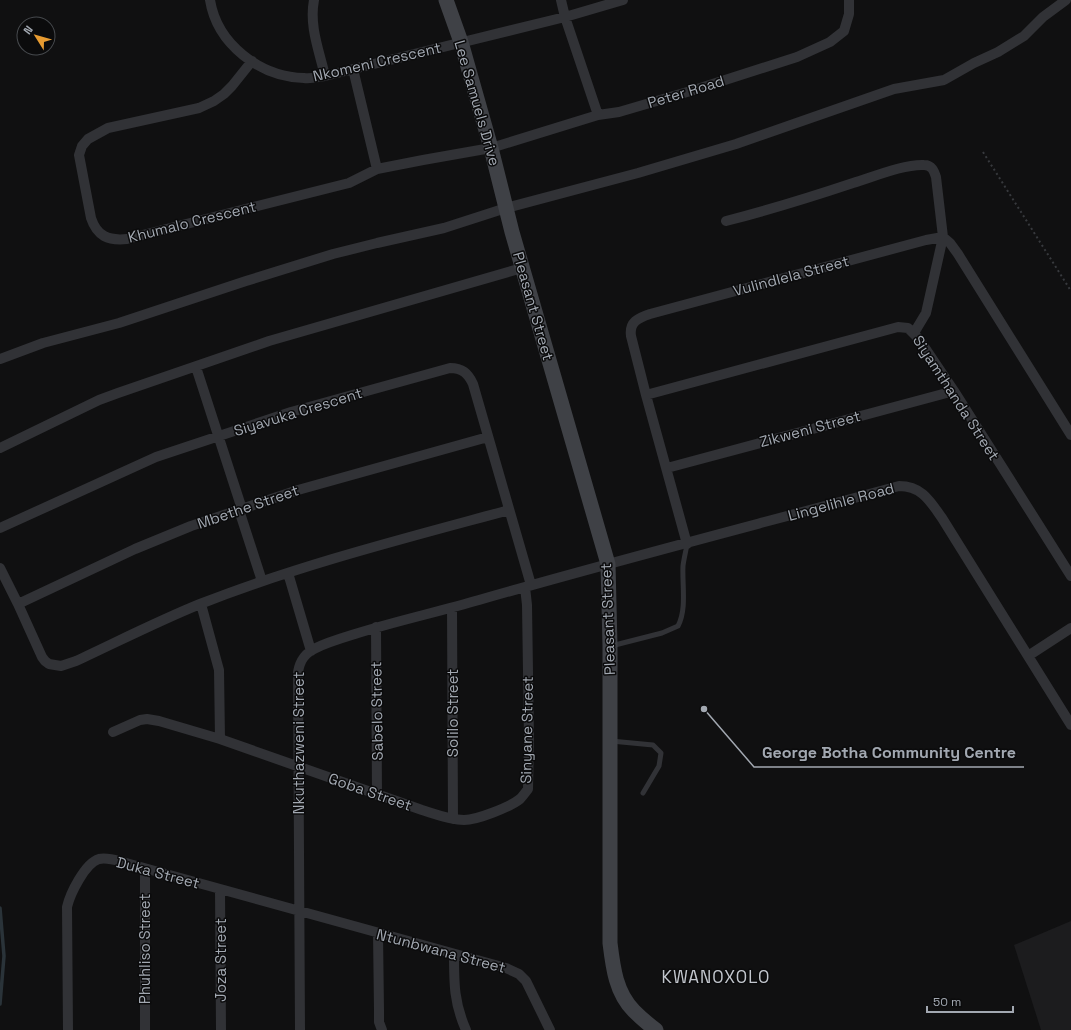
<svg xmlns="http://www.w3.org/2000/svg" width="1071" height="1030" font-family="'Space Grotesk',sans-serif">
  <style>
    .built { fill: #1c1c1e }
    .lines { fill: none; stroke-linecap: round; stroke-linejoin: round }
    .stream { stroke: #2a3339; stroke-width: 3.5 }
    .path { stroke: #37393d; stroke-width: 2; stroke-dasharray: 2 3; stroke-linecap: butt }
    .lane { stroke: #313236; stroke-width: 5 }
    .street { stroke: #313236; stroke-width: 10 }
    .secondary { stroke: #3f4146; stroke-width: 15 }
    .labels { text-anchor: middle; stroke-width: 3; stroke-linejoin: round; paint-order: stroke }
    .street-label { font-size: 15px; fill: #a2a8b1; stroke: #0b0b0c }
    .quarter-label { font-size: 17px; letter-spacing: 1px; fill: #c2c6cd; stroke: #0b0b0c }
    .leader { fill: none; stroke: #a2a8b1; stroke-width: 1.5 }
    .callout-dot { fill: #a2a8b1; stroke: #0b0b0c; stroke-width: 1.5 }
    .callout-label { font-size: 16px; text-anchor: middle; font-weight: bold; fill: #a2a8b1; stroke: #0b0b0c; stroke-width: 3; stroke-linejoin: round; paint-order: stroke }
  </style>
  <rect width="100%" height="100%" fill="#101011"/>
  <path class="built" d="M1071 921V1030H1041L1014 945Z"/>
  <g class="lines">
    <path class="stream" d="M0 908 4 956 0 1004"/>
    <path class="path" d="M983 152 1071 291"/>
    <path class="lane" d="M611 646 662 633 678 626C687 609 682 585 683 566 684 558 686 551 687 544
      M611 741 653 745 661 753 659 766 643 793"/>
    <path class="street" d="M210 0C217 44 260 77 304 78 311 79 318 77 325 76L565 17 623 0
      M314 0C309 26 319 50 325 76
      M561 0 565 17 598 115
      M252 61 232 86 224 94 214 101 199 108 108 128 88 139 82 146 79 155 91 218C97 236 108 241 127 239L349 183 377 169 423 160 491 148 598 115 619 112 694 90 797 57 830 42 844 31 849 14V0
      M353 69 377 169
      M726 221C769 210 811 197 853 183 873 177 904 164 924 165 932 165 934 171 936 177L943 237 926 313 914 333
      M0 359 43 343 119 323 246 281 333 254 377 243 444 228 506 208 638 173 736 144 894 89 944 80 974 63 998 52 1024 36 1043 17 1066 0
      M196 367 242 509
      M646 395 898 327 908 328 919 339 954 391 1071 576
      M0 448 99 400 118 393 269 341 522 268
      M667 468 954 391
      M239 510 262 581
      M0 528 156 457 291 412 450 368C462 368 468 373 473 384L531 585
      M687 544 646 395 631 336C629 322 638 318 650 314L926 240 943 237 950 243 958 254 1071 435
      M0 568 18 604 42 657 45 661 49 664 61 666 76 661C117 642 158 621 200 604 299 565 406 538 509 510
      M288 573 311 651
      M18 604 135 549 191 526 298 490 488 437
      M201 604 219 670 220 739
      M452 608 453 819
      M376 627 377 795
      M1028 656 1071 628
      M113 732 140 720 147 719 159 721 220 739 422 810C435 814 450 820 464 820 477 820 510 807 520 799 523 796 525 793 528 789L529 739 527 605 525 587
      M220 890 221 1030
      M378 933 379 1010V1022L382 1030
      M454 954C454 984 454 1003 466 1030
      M68 1030 67 907C70 894 85 863 99 859 108 857 118 861 126 863L506 968 519 974 526 981 550 1030
      M145 1030V869
      M300 1030 298 672C300 660 305 653 316 648 328 642 342 638 355 634 396 621 438 612 479 600 618 560 759 524 899 486 922 486 930 501 942 518L1071 725"/>
    <path class="secondary" d="M446 0 461 42 491 148 512 232 608 564 610 646V943C613 968 616 993 634 1011 641 1018 648 1024 656 1030"/>
  </g>
  <g class="labels">
    <g class="street-label">
      <text transform="translate(377 62) rotate(-13)" y="5">Nkomeni Crescent</text>
      <text transform="translate(686 92) rotate(-17)" y="5">Peter Road</text>
      <text transform="translate(477 103) rotate(74)" y="5">Lee Samuels Drive</text>
      <text transform="translate(192 222) rotate(-14)" y="5">Khumalo Crescent</text>
      <text transform="translate(791 276) rotate(-15)" y="5">Vulindlela Street</text>
      <text transform="translate(533 306) rotate(74)" y="5">Pleasant Street</text>
      <text transform="translate(956 398) rotate(57)" y="5">Siyamthanda Street</text>
      <text transform="translate(298 412) rotate(-17)" y="5">Siyavuka Crescent</text>
      <text transform="translate(810 429) rotate(-15)" y="5">Zikweni Street</text>
      <text transform="translate(841 502) rotate(-15)" y="5">Lingelihle Road</text>
      <text transform="translate(248 507) rotate(-19)" y="5">Mbethe Street</text>
      <text transform="translate(608 619) rotate(-92)" y="5">Pleasant Street</text>
      <text transform="translate(377 711) rotate(-91)" y="5">Sabelo Street</text>
      <text transform="translate(453 713) rotate(-90)" y="5">Solilo Street</text>
      <text transform="translate(527 730) rotate(-89)" y="5">Sinyane Street</text>
      <text transform="translate(299 743) rotate(-90)" y="5">Nkuthazweni Street</text>
      <text transform="translate(370 792) rotate(19)" y="5">Goba Street</text>
      <text transform="translate(158 873) rotate(15)" y="5">Duka Street</text>
      <text transform="translate(145 949) rotate(-90)" y="5">Phuhliso Street</text>
      <text transform="translate(441 951) rotate(15)" y="5">Ntunbwana Street</text>
      <text transform="translate(221 960) rotate(-90)" y="5">Joza Street</text>
    </g>
    <g class="quarter-label">
      <text x="716" y="983">KWANOXOLO</text>
    </g>
  </g>
  <path class="leader" d="M704 709L754 767H1024"/>
  <circle class="callout-dot" cx="704" cy="709" r="4"/>
  <g class="callout-label">
    <text x="889" y="758">George Botha Community Centre</text>
  </g>
  <g transform="translate(36 36) rotate(307)"><circle r="19" fill="#0b0b0c" stroke="#474a4e"/>
  <path d="M0-3L7 15L0 10L-7 15Z" fill="#e79b31"/>
  <text y="-6" font-size="11" font-weight="bold" text-anchor="middle" fill="#a2a8b1">N</text>
  </g>
  <path d="M927 1006v6h86v-6" fill="none" stroke="#a2a8b1" stroke-width="2"/>
  <text x="933" y="1006" font-size="12" fill="#a2a8b1" stroke="#0b0b0c" stroke-width="3" paint-order="stroke">50 m</text>
</svg>
